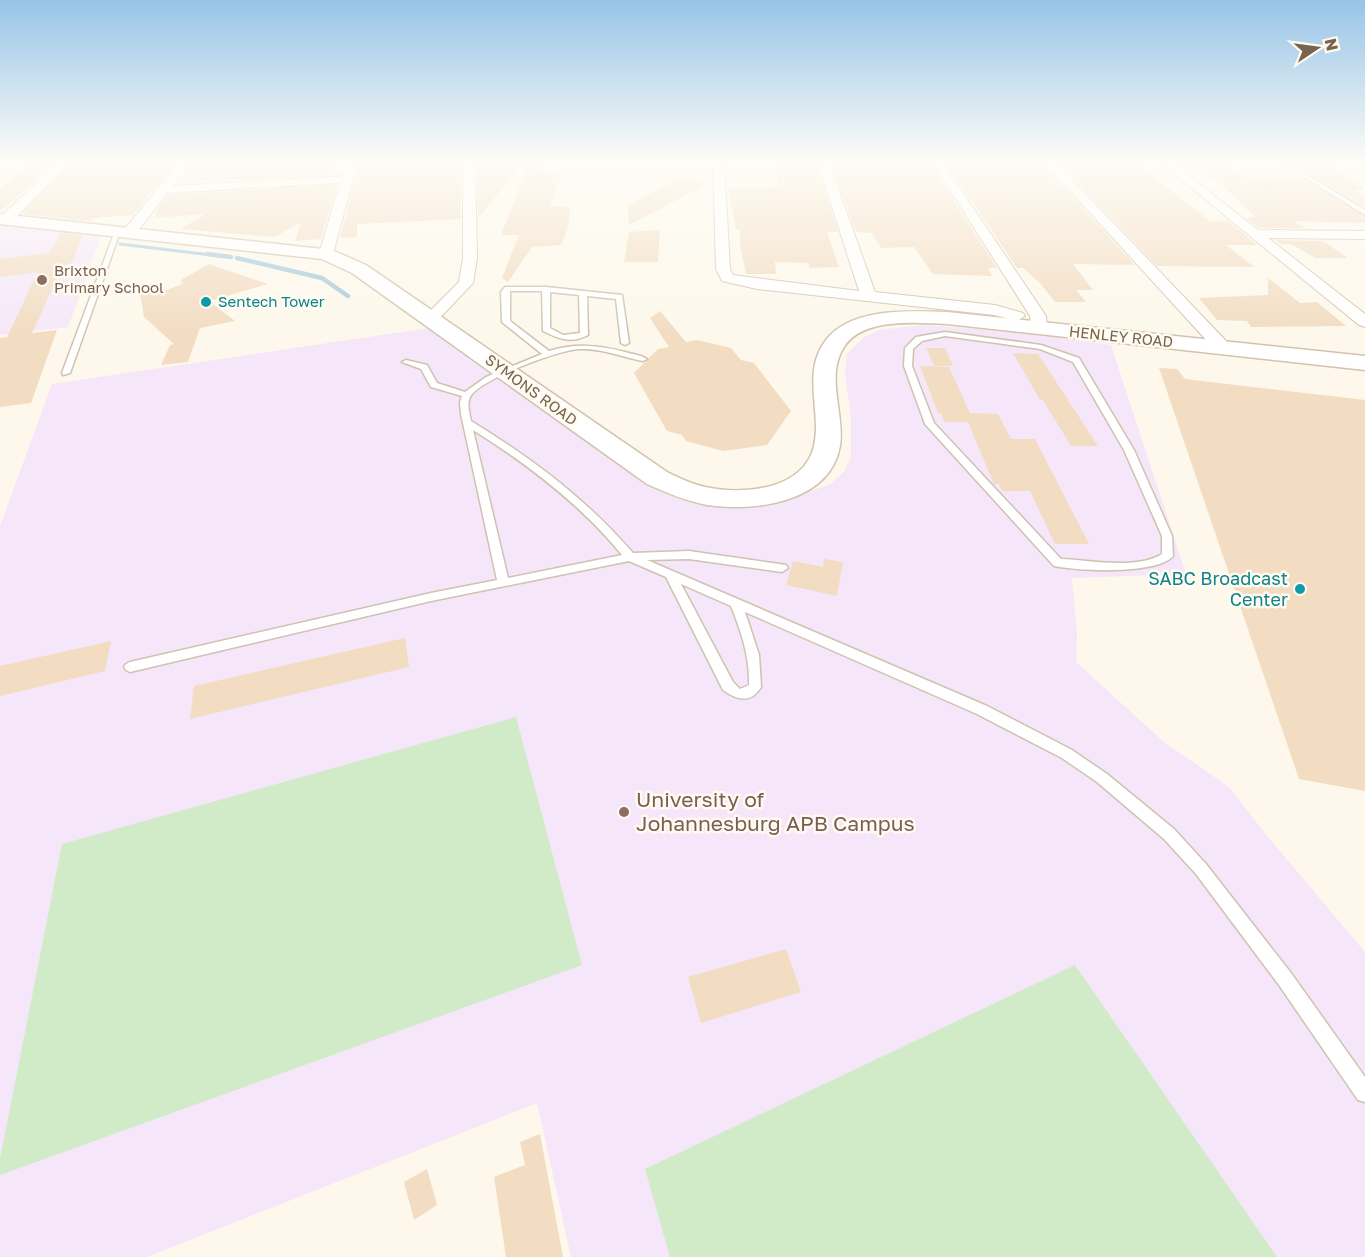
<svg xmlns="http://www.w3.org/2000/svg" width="1365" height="1257" font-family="'Golos Text',sans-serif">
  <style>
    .education { fill: #f5e7f9 }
    .green { fill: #d1ebc8 }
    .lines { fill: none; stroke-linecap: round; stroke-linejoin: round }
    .stream-far1 { stroke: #a5c9d9; stroke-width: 3 }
    .stream { stroke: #a5c9d9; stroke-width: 4.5 }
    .building { fill: #f2dcc2 }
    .lane-casing { stroke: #cfc2af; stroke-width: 3 }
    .street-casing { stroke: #cfc2af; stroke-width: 2 }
    .secondary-casing { stroke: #d2c3ad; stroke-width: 3 }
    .lane { fill: #fff; fill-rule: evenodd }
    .street { fill: #fff; fill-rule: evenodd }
    .secondary { fill: #fff; fill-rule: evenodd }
    .education-dot { fill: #8d6e63; stroke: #fffbf1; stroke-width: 2 }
    .culture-dot { fill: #0f9aa8; stroke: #fffbf1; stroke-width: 2 }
    .labels { text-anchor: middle; stroke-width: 5; stroke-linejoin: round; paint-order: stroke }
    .far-education-label { font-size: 15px; fill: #785e54; stroke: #fffbf1; text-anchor: start }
    .far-culture-label { font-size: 15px; fill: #0d838f; stroke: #fffbf1; text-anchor: start }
    .far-street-label { font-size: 15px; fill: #78634d; stroke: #fffbf1 }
    .culture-label { font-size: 18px; fill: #0d838f; stroke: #fffbf1; text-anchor: end }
    .near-education-label { font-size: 21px; fill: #785e54; stroke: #fffbf1; text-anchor: start }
  </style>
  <rect width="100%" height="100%" fill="#fdf8eb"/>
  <path class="education" d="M0 223 102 234 68 327 0 335Z
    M922 325 1009 331 1111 345 1186 574 1072 578 1077 634 1076 662 1164 742 1229 787 1268 837 1365 952V1257H571L537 1103 147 1257H0V526L52 384 429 328 671 493 731 504 780 501 829 485 844 472 851 457V418L845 374 847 354 864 337 879 330Z"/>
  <path class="green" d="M516 717 582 965 0 1175V1159L62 844Z
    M1075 965 1277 1257H670L645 1169Z"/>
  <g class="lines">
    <path class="stream-far1" d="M120 244 220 256"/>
    <path class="stream" d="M207 254 231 257
      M237 258 322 278 348 296"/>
  </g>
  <path class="building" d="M34 160H58L0 212V189Z
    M75 160H178L133 215 93 218 90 221 22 214Z
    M195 160H318L316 165 330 164 328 170 343 169 341 174 178 183Z
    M367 160 461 162V219L357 224V237L340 238 358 168H365Z
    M477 160H526L478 218Z
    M530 160H538L541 171 563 170 550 206 570 207 568 228 561 245 532 247 508 282 502 278 519 235H501Z
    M775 160H815L838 232H827L839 267 810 268 808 263 775 262 776 274H746L740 245V229H736L728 188 778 187Z
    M830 160H838L842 164 929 162 997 268H988L992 276 933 274 914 247 881 248 872 233 856 232Z
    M1015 160 1017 163H1041L1135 265 1073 264 1093 290H1076L1086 302H1055L1040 283 1023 268H1017L945 161Z
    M1068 160H1132L1211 222 1227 220 1257 245H1226L1254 267 1157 266 1058 162H1071Z
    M1287 160H1322L1365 189 1353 190 1365 197V207Z
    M1182 161H1222L1247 178H1302L1365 217V223L1293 221 1305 228H1259L1246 218 1256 217 1223 186Z
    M687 175 707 184 629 225 628 205Z
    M337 185 321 239 295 241 301 222 275 237 181 229 205 214 154 218 156 213 154 214 168 195Z
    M660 230 658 262H624L629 232Z
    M60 233 82 235 72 263 63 265 32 333 57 330 31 403 0 407V338L7 337 38 272 0 277V259L48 253 56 244Z
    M1275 240 1323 241 1348 258H1316L1290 244H1280Z
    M209 264 268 284 209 301 235 321 200 328 188 362 161 365 170 345 174 344 144 317 140 292 160 293 182 284 181 280Z
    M1268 278 1300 303 1317 302 1346 326 1251 327 1247 321 1217 320 1199 298 1268 295Z
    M660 311 686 342 697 340 731 348 741 360 754 363 791 411 767 445 723 451 686 441 682 435 667 431 634 373 658 349 669 347 650 318Z
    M926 348H945L953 366H934Z
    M1013 353 1038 354 1098 446H1071L1043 400H1040Z
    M920 366 949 367 970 413 998 414 1011 439H1035L1089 544H1055L1030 491H1002L999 484H994L968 422H944L941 413H938Z
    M1159 368 1177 369 1185 379 1365 400V791L1299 779Z
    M824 559 843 562 837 596 786 585 793 561 823 567Z
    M405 638 409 667 190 719 194 686Z
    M111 641 105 671 0 696V666Z
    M786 949 801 992 701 1023 688 977Z
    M540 1134 563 1257H506L494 1177 525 1165 520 1142Z
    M427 1169 437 1205 414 1220 404 1182Z"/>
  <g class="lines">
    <defs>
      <path id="lane" d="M1277 160H1283L1365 210V215Z
        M115 231 120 232 70 373 63 375 62 373Z
        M505 287H546L622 295 629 343 625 345 621 343 616 299 587 296 588 335C571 344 559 339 543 331L542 291H510V321L549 351C576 343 598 345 625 352 632 354 641 355 647 359L643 361C622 357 600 348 579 349 556 351 487 377 472 394 466 401 469 412 471 421 533 459 585 498 633 553L689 551 786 565 788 568 782 572 689 559 647 560 987 706 1072 750 1107 774 1174 829 1206 864 1291 973 1365 1077V1102L1358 1100 1279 985 1196 874 1164 839 1097 782 1062 758 977 714 745 612 759 655 761 687C751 704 737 700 723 690L666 577 629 561 431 601 130 672 126 670 124 667 126 664 130 662 431 593 497 580 461 414 460 402 462 396 431 387 421 369 402 362 406 360 427 365 437 383 465 392 486 377 542 354 502 322 501 292ZM550 292 579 295 580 333 563 335 550 328ZM473 430C529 465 580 504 622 555L508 578ZM681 584 731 606C741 631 750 657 749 685L740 689 733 682Z
        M945 332 1041 345 1079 358 1134 450 1172 536 1173 556C1157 575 1078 571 1054 566L925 424 904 366 905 348 916 337ZM945 336 1040 349 1073 362 1124 450 1162 536V554C1137 570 1090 560 1061 559L934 423 912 366 913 349 922 341Z"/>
      <path id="street" d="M61 160H73L10 223H0V217Z
        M181 160H193L173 186 343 176 348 160H358L333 254 326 258 319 254 340 183 167 193 134 236H124V230Z
        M463 160H475L477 258 473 283 436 322 430 324 422 319 459 282 463 258Z
        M713 160H724L730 269 733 275 859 291 817 160H828L875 292 995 305 1023 313 1025 316 1017 321 994 315 757 289 722 281 716 269Z
        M931 160H941L1046 316 1047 328 1045 331 1039 333 1031 328 1030 316Z
        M1042 160H1053L1229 344 1231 348 1229 352H1217Z
        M1157 160H1169L1258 230 1365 231V239L1268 238 1365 314V327L1359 325Z"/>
      <path id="secondary" d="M0 214 332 250 366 265 667 472C679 478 692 484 705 487 742 495 803 491 814 446 822 412 801 372 826 340 852 307 910 311 947 312L1365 356V370L947 324C917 323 863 317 844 347 825 376 845 414 840 446 830 503 754 512 707 505 686 501 667 493 647 484L352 273 322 259 0 224Z"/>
    </defs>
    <use href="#lane" class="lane-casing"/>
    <use href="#street" class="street-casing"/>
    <use href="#secondary" class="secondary-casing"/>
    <use href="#lane" class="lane"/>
    <use href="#street" class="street"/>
    <use href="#secondary" class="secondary"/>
  </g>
  <linearGradient id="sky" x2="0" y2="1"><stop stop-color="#97c4e8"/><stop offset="0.48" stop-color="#fefcf6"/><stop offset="1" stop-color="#fefcf6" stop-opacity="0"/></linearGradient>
  <rect width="1365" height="336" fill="url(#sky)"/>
  <g class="education-dot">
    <circle cx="42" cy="280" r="6"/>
    <circle cx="624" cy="812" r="6"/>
  </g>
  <g class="culture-dot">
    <circle cx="206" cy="302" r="6"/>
    <circle cx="1300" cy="589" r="6"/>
  </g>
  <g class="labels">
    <g class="far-education-label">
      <text x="54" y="276">Brixton<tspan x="54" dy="17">Primary School</tspan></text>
    </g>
    <g class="far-culture-label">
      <text x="218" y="307">Sentech Tower</text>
    </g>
    <g class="far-street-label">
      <text transform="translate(1121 337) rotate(6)" y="5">HENLEY ROAD</text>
      <text transform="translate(531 390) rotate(36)" y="5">SYMONS ROAD</text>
    </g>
    <g class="culture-label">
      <text x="1288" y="585">SABC Broadcast<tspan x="1288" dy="21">Center</tspan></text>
    </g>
    <g class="near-education-label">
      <text x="636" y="807">University of<tspan x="636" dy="24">Johannesburg APB Campus</tspan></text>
    </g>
  </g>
  <g transform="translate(1317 48) rotate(77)" stroke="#fffbf1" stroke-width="4.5" paint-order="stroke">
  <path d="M0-4.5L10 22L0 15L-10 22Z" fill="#78634d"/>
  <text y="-9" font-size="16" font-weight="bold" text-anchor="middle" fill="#78634d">N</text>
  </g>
</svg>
